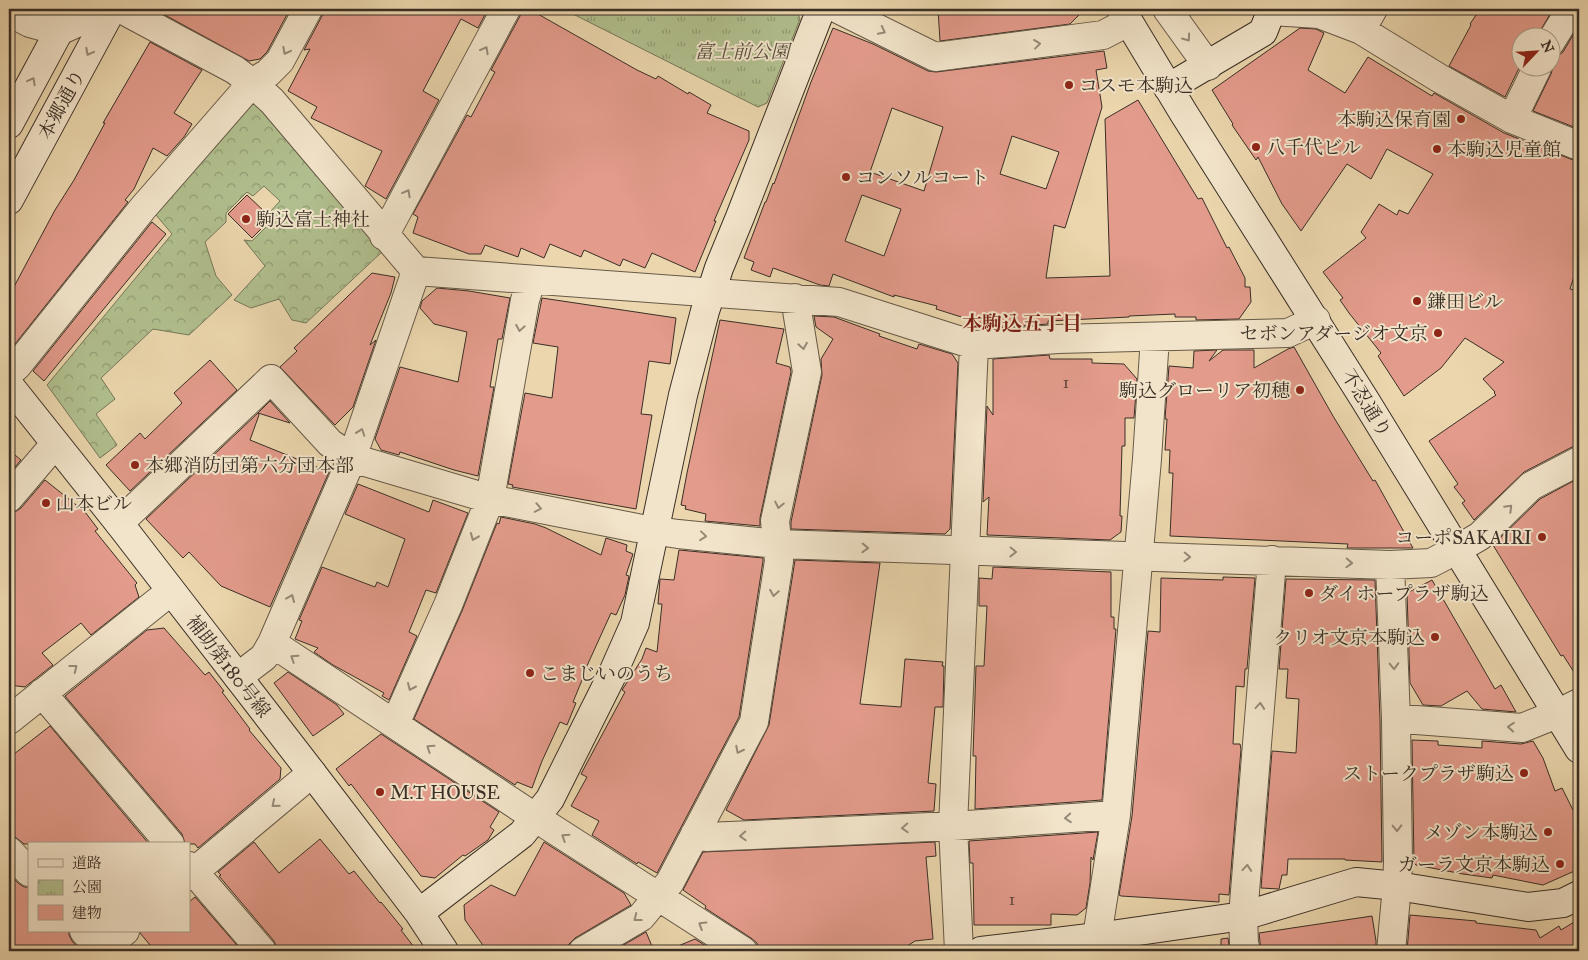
<svg xmlns="http://www.w3.org/2000/svg" width="1588" height="960" font-family="'IM FELL Great Primer','Noto Serif JP',serif">
  <style>
    .forest { fill: url(#forest-crowns); stroke: #75775a }
    .park { fill: url(#park-tufts); stroke: #75775a }
    .building { fill: #e39b8b; stroke: #392f26; fill-rule: evenodd }
    .lines { fill: none; stroke-linecap: round; stroke-linejoin: round }
    .street-casing { stroke: #665948; stroke-width: 30 }
    .secondary-casing { stroke: #392f26; stroke-width: 30 }
    .street { stroke: #f2e4ca; stroke-width: 28 }
    .secondary { stroke: #f2e4ca; stroke-width: 28 }
    .oneway { stroke: #968a78 }
    .poi-dot { fill: #8f2418; stroke: #f2e4ca; stroke-width: 2 }
    .labels { text-anchor: middle; stroke-width: 4; stroke-linejoin: round; paint-order: stroke }
    .number-label { font-size: 16px; fill: #644a3f }
    .park-label { font-size: 19px; font-style: italic; fill: #514c3b; stroke: #f2e4ca }
    .poi-label { font-size: 19px; fill: #392f26; stroke: #f2e4ca; text-anchor: start }
    .street-label { font-size: 19px; fill: #392f26; stroke: #f2e4ca }
    .neighbourhood-label { font-size: 20px; font-weight: bold; fill: #7a1f14; stroke: #f2e4ca }
  </style>
  <defs>
    <pattern id="forest-crowns" width="20" height="18" patternUnits="userSpaceOnUse" patternTransform="scale(1.25)"><rect width="20" height="18" fill="#b1bf8e"/><path d="M2 6a3 3 0 1 1 6 0M12 15a3 3 0 1 1 6 0" fill="none" stroke="#919c74"/></pattern>
    <pattern id="park-tufts" width="24" height="20" patternUnits="userSpaceOnUse" patternTransform="scale(1.25)"><rect width="24" height="20" fill="#b1bf8e"/><path d="M3 7l-1-3M5 7V3M7 7l1-3M15 17l-1-3M17 17v-4M19 17l1-3" fill="none" stroke="#919c74"/></pattern>
  </defs>
  <rect width="100%" height="100%" fill="#ebd6ad"/>
  <filter id="stains"><feTurbulence type="fractalNoise" baseFrequency=".004" numOctaves="4"/><feColorMatrix values="0 0 0 0 .2 0 0 0 0 .09 0 0 0 0 .02 0 0 0 .5 -.17"/></filter>
  <radialGradient id="worn" r=".72"><stop offset=".6" stop-color="#630" stop-opacity="0"/><stop offset="1" stop-color="#630" stop-opacity=".3"/></radialGradient>
  <path class="forest" d="M251 93 383 251 306 323 292 320 279 299 251 308 234 300 265 266 244 240 252 241 273 220 269 213 280 201 264 186 253 196 247 192 226 213V222L205 242 216 276 232 295 189 335 153 329 101 378 115 399 96 414 117 445 100 458 47 385 172 234 151 209Z"/>
  <path class="park" d="M563 9H796L800 19 767 103 758 107Z"/>
  <path class="building" d="M169 9H290L267 52 260 59 249 61 165 15Z
    M324 9H488L478 28 461 19 423 91 439 100 386 199 365 186 382 151 311 118 317 107 288 91 310 49 304 50 322 16Z
    M522 9H529L637 70 656 79 658 76 688 94 689 92 711 105 707 113 749 131V140L714 221H716L695 272 652 253 645 268 623 259 620 266 584 250 581 257 550 244 544 258 521 248 518 257 485 245 481 254H469L413 233 418 217 413 214 467 115 471 117 495 72 491 70 520 16Z
    M938 9H1085L1070 24 940 41Z
    M1480 9H1553L1536 38H1520V66L1505 97 1449 66 1471 25 1470 24Z
    M1579 25V129L1533 111 1551 74 1553 67 1550 58 1558 56 1563 52Z
    M833 28 873 44 928 71 936 72 1104 51 1107 68 1096 70 1102 107 1065 228 1054 225 1046 278 1110 276 1105 119 1138 100 1198 199 1202 198 1227 248 1229 247 1245 278V287H1250L1251 302 1239 319 1196 320V317H1175V314L1129 316V317L1048 321V324L993 328V327L936 309 937 306 894 295V297L833 274 829 286 820 285 773 268 770 277 751 270 754 262 744 258 765 202H766L773 183 774 184 811 82ZM892 108 943 127 924 191 870 172ZM1012 136 1059 152 1046 189 1000 174ZM862 195 901 209 884 256 845 241Z
    M1300 28 1316 29 1324 33 1308 70 1345 93 1368 57 1432 96 1434 93 1504 133 1573 160 1579 161V261L1570 289 1579 291V445L1572 447 1524 472 1474 520 1462 503 1465 501 1454 487 1458 484 1429 441 1496 395 1494 393 1495 392 1483 379 1504 362 1465 338 1441 368 1404 396 1378 356 1381 353 1349 313 1340 300 1343 298 1323 272 1366 238 1361 232 1379 204 1397 215 1399 210 1408 214 1433 174 1387 149 1371 179 1347 164 1301 231 1282 204 1258 157 1256 160 1232 125 1233 124 1212 90Z
    M150 42 202 70 174 113 192 124 184 137 167 156 153 148 134 189 125 200 128 202 11 349 9 346V296L55 210 74 180 105 123H103Z
    M247 195 266 213 264 214 270 220 252 238 228 214Z
    M152 222 166 234 44 381 33 371Z
    M372 273 395 277 391 293 370 345 376 340 353 407 335 425 280 367 297 351 294 348Z
    M437 288 469 291 510 298 502 339H498L490 387H494L478 476 454 470 400 452 399 455 381 450 375 439 400 367 458 382 467 332 434 324 420 308 422 301Z
    M542 298 676 318 670 364 649 361 641 414 652 415 636 509 512 487 513 485 508 484 525 393 552 398 558 347 533 343Z
    M814 316 834 317 880 334 879 336 917 349 919 344 952 354 958 363 950 529 945 534 791 529V522L822 375 821 359 833 339 816 327Z
    M720 320 784 329 776 363 790 367 791 372 760 518V526L705 521 706 514 685 509 686 506 681 505 687 473Z
    M1294 347 1333 416 1373 481 1375 480 1413 548H1347L1348 544 1170 536 1173 473H1169L1170 450H1165L1167 419H1165L1169 366 1193 368 1194 351 1217 350 1209 361 1223 350H1254V368L1288 349Z
    M1049 355 1050 359H1092V363L1124 364 1137 379 1134 418H1125V446H1122L1120 516H1122L1121 532 1110 540 987 535 989 497 983 502 987 406 993 415V359Z
    M210 360 237 390 130 491 106 465 140 433 145 439 182 403 174 393Z
    M270 401 290 423 258 413Z
    M258 413 259 415 250 440 329 472 270 607 221 586 189 552 183 558 146 519Z
    M9 450 21 460 9 474Z
    M1579 478V680L1563 655 1561 656 1493 545 1540 499Z
    M45 480 85 512 98 529 95 531 137 583 135 585 139 597 91 635 81 623 42 653 53 665 25 687 9 685V513L15 512 21 508Z
    M358 484 429 512 433 500 468 513 436 593 426 590 409 632 417 636 389 700 382 696 384 693 333 665 314 652 318 648 295 639 302 621 299 620 322 567 375 587 377 582 388 587 405 539 345 514Z
    M501 517 535 524 546 528 601 555 606 538 627 545 626 551 633 554 626 575 629 576 625 595 616 615 611 613 586 668H587L573 702 576 703 567 725 560 722 542 761 532 788 517 782 515 785 414 719 462 611 497 523 499 524Z
    M679 550 763 558V561L739 717 657 873 638 862 637 864 592 835 599 821 571 806 587 777 581 774 625 692 622 690 642 659 646 648 657 652 662 604H658L660 579 674 580Z
    M795 560 880 563 860 704 901 707 905 659 943 662 942 666H944L943 707H935L928 783 936 784 934 811 744 820 726 810 769 725Z
    M993 567 1111 572V617H1114V629H1116L1102 800 975 809 976 756H973L976 666H984L987 606H979V578L992 579Z
    M1223 577 1255 578 1247 669H1245L1244 687 1236 686 1233 744H1240L1241 749 1229 895 1219 894V902L1121 896 1119 895 1132 816 1148 631 1160 632 1161 578 1223 580Z
    M1286 579 1375 580 1380 720 1382 862 1345 860V859H1288L1287 875H1282L1279 889 1261 888 1272 751 1296 753 1299 699 1286 698 1288 669H1279Z
    M1432 580 1495 689 1501 685 1516 712 1482 709 1467 691 1441 706 1423 705 1410 683 1407 593Z
    M164 628 205 675 209 672 224 691 222 692 250 729 249 730 281 768 280 779 198 848 195 844H185L182 834 65 696 147 630Z
    M288 672 337 705 344 714 313 736 274 683Z
    M50 726 149 844H24L14 836H9V758Z
    M381 734 499 812 490 827 494 830 488 840 465 856 463 855 435 878 421 876 351 784 349 786 336 769Z
    M1412 740 1438 741V745L1482 748V741L1521 744 1533 741 1543 758 1555 791 1562 788 1579 822V869L1543 885 1493 875 1492 878 1463 874 1416 865 1414 863Z
    M1098 832 1093 860 1091 857 1090 883 1086 908 1077 915 1051 914V925H974L973 863H970L969 841Z
    M320 839 349 874 354 871 380 903 381 902 403 929 401 930 417 951H277V948L274 941 219 876 221 875 218 872 254 842 279 873Z
    M544 842 624 893 631 905 575 938 569 944 567 951H487L465 920 464 905 491 885 515 896Z
    M935 842 936 856 926 857 933 939 915 941 899 951H759L757 943 751 938 705 908 706 906 683 890 703 852Z
    M9 873 18 883 24 887H29V931H69V935L72 941 79 949 76 951H9Z
    M195 897 242 951H155L140 933V931H189V902Z
    M1410 915 1476 921V923L1536 930 1540 938 1559 926 1561 930 1579 919V951H1407Z
    M1372 916 1376 941V951H1261L1259 933Z
    M646 932 654 951H613Z
    M1228 938 1230 951H1221V939Z
    M695 939 714 951H666Z"/>
  <g class="lines">
    <defs>
      <path id="street" d="M121 9 235 70 252 83 272 101 416 271 839 302 974 345 1058 339 1288 333 1316 320
        M838 9 935 57 1103 35 1128 22
        M1167 9 1208 66
        M1271 11 1319 14 1361 30 1439 78 1512 119 1579 146
        M9 12 30 23 59 31 108 9
        M1361 30 1373 9
        M1550 43 1571 9
        M1512 119 1537 68
        M384 236 506 9
        M9 373 17 366 143 208 252 83 268 73 280 61 308 9
        M9 498 55 444
        M119 523 271 379 330 443 352 458 490 499 637 528 678 534 778 544 1390 565 1431 563 1458 549 1480 536 1531 486 1579 461
        M1390 565 1396 720 1398 862 1397 886 1391 951
        M272 643 536 818 743 951
        M238 677 264 657 272 643 352 458 416 271
        M42 693 170 844
        M9 720 171 591
        M1396 720H1416L1522 728 1557 714 1579 703
        M395 724 448 605 490 499 525 300 531 281
        M695 834 706 837 953 826 1116 815
        M9 851 29 872
        M189 866 262 951
        M189 876 312 773
        M84 931 103 951
        M102 951 125 931
        M583 951 641 917 670 882 754 722 779 561 775 521 807 372 795 298
        M959 951 953 826 974 345
        M1100 951 1097 937 1116 815 1147 459 1155 337
        M1246 951 1244 943 1243 916 1272 560"/>
      <path id="secondary" d="M1121 9 1183 112 1365 400 1579 749
        M1168 88 1263 32 1272 9
        M9 124 71 9
        M9 200 112 9
        M9 385 119 523 312 773 419 913 444 951
        M419 913 522 834 550 799 612 675 635 623 683 395 705 311 719 268 740 217 821 9
        M981 951 1097 937 1243 916 1356 882 1397 886 1528 907 1563 903 1579 895"/>
    </defs>
    <use href="#street" class="street-casing"/>
    <use href="#secondary" class="secondary-casing"/>
    <use href="#street" class="street"/>
    <use href="#secondary" class="secondary"/>
  </g>
  <defs><path id="oneway-chevron" d="M-2-3.5L2.5 0L-2 3.5" fill="none" stroke-width="1.6" stroke-linecap="round" stroke-linejoin="round" transform="scale(1.25)"/></defs>
  <g class="oneway">
    <use href="#oneway-chevron" transform="translate(882 31) rotate(27)"/>
    <use href="#oneway-chevron" transform="translate(1187 38) rotate(55)"/>
    <use href="#oneway-chevron" transform="translate(1037 44) rotate(-7)"/>
    <use href="#oneway-chevron" transform="translate(485 50) rotate(-62)"/>
    <use href="#oneway-chevron" transform="translate(286 51) rotate(118)"/>
    <use href="#oneway-chevron" transform="translate(89 52) rotate(118)"/>
    <use href="#oneway-chevron" transform="translate(32 81) rotate(-62)"/>
    <use href="#oneway-chevron" transform="translate(407 193) rotate(-61)"/>
    <use href="#oneway-chevron" transform="translate(520 328) rotate(100)"/>
    <use href="#oneway-chevron" transform="translate(803 346) rotate(80)"/>
    <use href="#oneway-chevron" transform="translate(361 432) rotate(-71)"/>
    <use href="#oneway-chevron" transform="translate(779 505) rotate(102)"/>
    <use href="#oneway-chevron" transform="translate(538 508) rotate(11)"/>
    <use href="#oneway-chevron" transform="translate(1509 508) rotate(-45)"/>
    <use href="#oneway-chevron" transform="translate(703 536) rotate(6)"/>
    <use href="#oneway-chevron" transform="translate(474 537) rotate(112)"/>
    <use href="#oneway-chevron" transform="translate(865 548) rotate(2)"/>
    <use href="#oneway-chevron" transform="translate(1013 552) rotate(1)"/>
    <use href="#oneway-chevron" transform="translate(1187 557) rotate(2)"/>
    <use href="#oneway-chevron" transform="translate(1349 563) rotate(2)"/>
    <use href="#oneway-chevron" transform="translate(774 593) rotate(99)"/>
    <use href="#oneway-chevron" transform="translate(291 598) rotate(-67)"/>
    <use href="#oneway-chevron" transform="translate(294 658) rotate(-147)"/>
    <use href="#oneway-chevron" transform="translate(1394 666) rotate(88)"/>
    <use href="#oneway-chevron" transform="translate(74 668) rotate(-38)"/>
    <use href="#oneway-chevron" transform="translate(411 687) rotate(114)"/>
    <use href="#oneway-chevron" transform="translate(1260 706) rotate(-85)"/>
    <use href="#oneway-chevron" transform="translate(1511 727) rotate(-175)"/>
    <use href="#oneway-chevron" transform="translate(430 748) rotate(-146)"/>
    <use href="#oneway-chevron" transform="translate(739 750) rotate(117)"/>
    <use href="#oneway-chevron" transform="translate(275 804) rotate(140)"/>
    <use href="#oneway-chevron" transform="translate(1068 818) rotate(176)"/>
    <use href="#oneway-chevron" transform="translate(905 828) rotate(177)"/>
    <use href="#oneway-chevron" transform="translate(1397 828) rotate(89)"/>
    <use href="#oneway-chevron" transform="translate(743 836) rotate(177)"/>
    <use href="#oneway-chevron" transform="translate(565 837) rotate(-147)"/>
    <use href="#oneway-chevron" transform="translate(1247 868) rotate(-85)"/>
    <use href="#oneway-chevron" transform="translate(637 918) rotate(142)"/>
    <use href="#oneway-chevron" transform="translate(702 925) rotate(-148)"/>
  </g>
  <g class="poi-dot">
    <circle cx="1069" cy="85" r="5"/>
    <circle cx="1461" cy="119" r="5"/>
    <circle cx="1256" cy="147" r="5"/>
    <circle cx="1437" cy="149" r="5"/>
    <circle cx="846" cy="177" r="5"/>
    <circle cx="246" cy="219" r="5"/>
    <circle cx="1417" cy="301" r="5"/>
    <circle cx="1438" cy="333" r="5"/>
    <circle cx="1300" cy="390" r="5"/>
    <circle cx="135" cy="465" r="5"/>
    <circle cx="46" cy="503" r="5"/>
    <circle cx="1542" cy="537" r="5"/>
    <circle cx="1309" cy="593" r="5"/>
    <circle cx="1435" cy="637" r="5"/>
    <circle cx="530" cy="673" r="5"/>
    <circle cx="1524" cy="773" r="5"/>
    <circle cx="380" cy="792" r="5"/>
    <circle cx="1548" cy="832" r="5"/>
    <circle cx="1560" cy="864" r="5"/>
  </g>
  <g class="labels">
    <g class="number-label">
      <text x="1066" y="388">1</text>
      <text x="1012" y="905">1</text>
    </g>
    <g class="park-label">
      <text x="742" y="58">富士前公園</text>
    </g>
    <g class="poi-label">
      <text x="1079" y="92">コスモ本駒込</text>
      <text x="1451" y="126" text-anchor="end">本駒込保育園</text>
      <text x="1266" y="154">八千代ビル</text>
      <text x="1447" y="156">本駒込児童館</text>
      <text x="856" y="184">コンソルコート</text>
      <text x="256" y="226">駒込富士神社</text>
      <text x="1427" y="308">鎌田ビル</text>
      <text x="1428" y="340" text-anchor="end">セボンアダージオ文京</text>
      <text x="1290" y="397" text-anchor="end">駒込グローリア初穂</text>
      <text x="145" y="472">本郷消防団第六分団本部</text>
      <text x="56" y="510">山本ビル</text>
      <text x="1532" y="544" text-anchor="end">コーポSAKAIRI</text>
      <text x="1319" y="600">ダイホープラザ駒込</text>
      <text x="1425" y="644" text-anchor="end">クリオ文京本駒込</text>
      <text x="540" y="680">こまじいのうち</text>
      <text x="1514" y="780" text-anchor="end">ストークプラザ駒込</text>
      <text x="390" y="799">M.T HOUSE</text>
      <text x="1538" y="839" text-anchor="end">メゾン本駒込</text>
      <text x="1550" y="871" text-anchor="end">ガーラ文京本駒込</text>
    </g>
    <g class="street-label">
      <text transform="translate(61 104) rotate(-61)" y="7">本郷通り</text>
      <text transform="translate(1367 403) rotate(58)" y="7">不忍通り</text>
      <text transform="translate(229 666) rotate(52)" y="7">補助第180号線</text>
    </g>
    <g class="neighbourhood-label">
      <text x="1022" y="330">本駒込五丁目</text>
    </g>
  </g>
  <rect width="1588" height="960" fill="none" stroke="#ebd6ad" stroke-width="30"/>
  <rect x="10" y="10" width="1568" height="940" fill="none" stroke="#392f26" stroke-width="2.5"/>
  <rect x="15" y="15" width="1558" height="930" fill="none" stroke="#392f26"/>
  <rect x="28" y="842" width="162" height="90" fill="#f2e4ca" stroke="#a89c88"/>
  <rect x="38" y="859" width="25" height="8" fill="#f2e4ca" stroke="#a89c88"/>
  <text x="72" y="868" font-size="15" fill="#392f26">道路</text>
  <rect x="38" y="880" width="25" height="15" fill="url(#park-tufts)" stroke="#a89c88"/>
  <text x="72" y="892" font-size="15" fill="#392f26">公園</text>
  <rect x="38" y="905" width="25" height="15" fill="#e39b8b" stroke="#a89c88"/>
  <text x="72" y="918" font-size="15" fill="#392f26">建物</text>
  <g transform="translate(1536 52) rotate(65)"><circle r="24" fill="#f2e4ca" stroke="#a89c88"/>
  <path d="M0-4L9 19L0 12L-9 19Z" fill="#8f2418"/>
  <text y="-8" font-size="14" font-weight="bold" text-anchor="middle" fill="#392f26">N</text>
  </g>
  <rect width="100%" height="100%" filter="url(#stains)"/>
  <rect width="100%" height="100%" fill="url(#worn)"/>
</svg>
